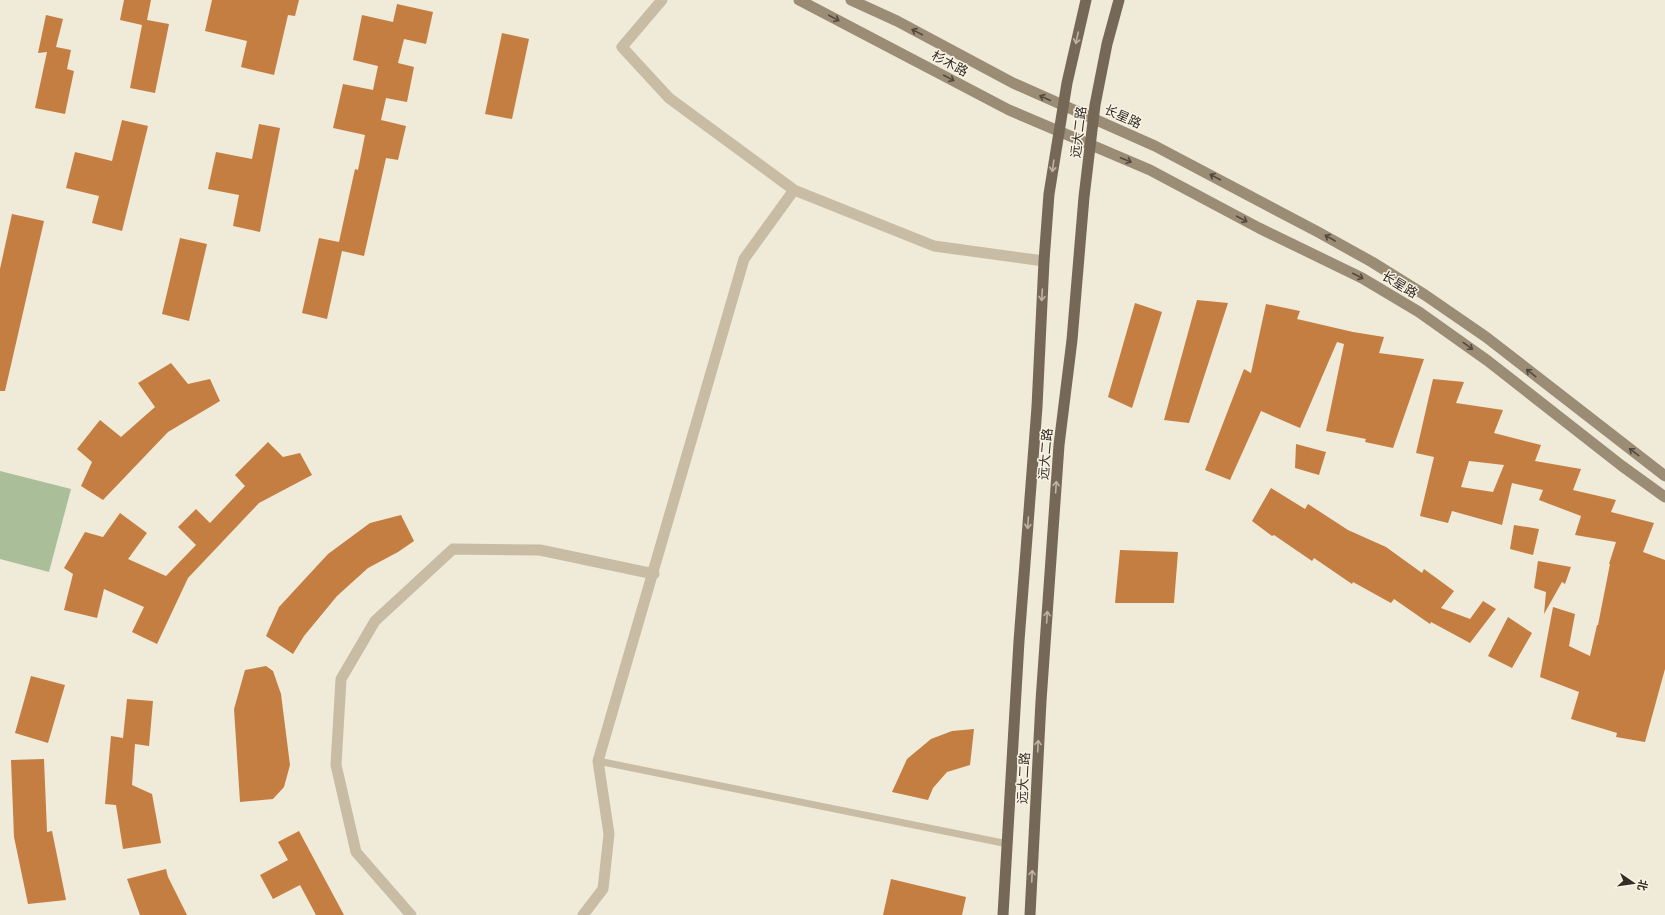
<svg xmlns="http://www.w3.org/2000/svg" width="1665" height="915" font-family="'Archivo Narrow','Noto Sans SC',sans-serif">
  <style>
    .garden { fill: #aabf99 }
    .building { fill: #c47e42; fill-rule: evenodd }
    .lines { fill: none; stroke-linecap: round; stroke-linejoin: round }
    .service { stroke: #c8bca4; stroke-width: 7 }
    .minor { stroke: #c8bca4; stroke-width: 11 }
    .secondary { stroke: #9b8c76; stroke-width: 11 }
    .primary { stroke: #766857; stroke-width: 11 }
    .oneway { stroke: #534a3e }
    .oneway2 { stroke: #beb4a5 }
    .labels { text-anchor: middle; stroke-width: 3; stroke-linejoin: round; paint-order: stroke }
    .street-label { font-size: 13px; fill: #342d26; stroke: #f8f3e4 }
  </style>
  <rect width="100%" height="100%" fill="#f0ead8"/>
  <path class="garden" d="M0 471 71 489 49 572 0 559Z"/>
  <path class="building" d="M124 0H151L147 20 169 24 155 93 130 88 142 25 120 20Z
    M212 0H299L295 16 288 15 274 75 241 67 247 41 205 31Z
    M397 4 433 12 426 44 404 39 398 63 414 67 407 102 386 98 381 120 406 126 398 160 386 158 364 256 342 251 327 319 302 313 319 238 339 242 355 169 358 170 365 135 333 128 343 84 373 90 378 66 353 60 362 15 393 22Z
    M46 15 63 19 56 47 71 50 67 69 74 71 65 114 35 108 47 52 38 53Z
    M502 33 529 39 512 119 485 114Z
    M122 120 148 126 122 231 92 223 99 196 66 188 75 152 112 161Z
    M259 124 280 128 260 232 233 226 239 195 208 189 216 152 252 159Z
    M12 214 44 221 5 391H0V269Z
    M180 238 207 244 189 321 162 314Z
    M1197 300 1228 303 1189 423 1164 420Z
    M1135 303 1162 312 1132 408 1108 397Z
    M1266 304 1300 311 1297 319 1353 332 1384 337 1379 353 1424 359 1393 448 1365 442 1366 439 1326 431 1344 344 1337 342 1300 428 1261 411 1230 480 1205 470 1244 369 1251 373Z
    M171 363 188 384 210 379 220 401 168 432 103 500 81 486 92 462 77 449 100 420 121 437 155 407 138 383Z
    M1433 379 1464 382 1456 403 1503 410 1494 433 1541 445 1535 461 1581 469 1573 490 1616 500 1611 512 1654 523 1643 552 1665 560V669L1645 742 1616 737 1617 733 1571 719 1579 692 1540 677 1553 607 1575 614 1569 646 1590 656 1597 625H1598L1610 564H1609L1616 542 1575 535 1581 516 1539 500 1543 490 1512 483 1502 525 1452 511 1448 523 1420 516 1434 457 1416 453ZM1469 461 1504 465 1493 492 1461 487Z
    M268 442 283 457 300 453 312 475 259 503 188 578 157 644 132 632 144 607 104 589 97 618 64 610 73 574 64 568 85 532 103 537 120 513 147 533 128 559 166 576 196 545 178 527 196 509 210 523 245 486 235 475Z
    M1296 444 1326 452 1319 475 1295 468Z
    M1271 488 1305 509 1308 504 1348 530 1386 547 1422 573 1424 569 1454 591 1441 608 1470 619 1483 601 1496 609 1470 643 1431 622 1430 624 1394 599 1391 603 1353 582 1352 584 1314 558 1312 561 1274 535 1272 536 1252 521Z
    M401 515 414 541 398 552 368 568 337 596 304 636 293 654 266 636 279 607 328 554 370 523Z
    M1514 525 1539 529 1533 555 1510 549Z
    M1120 550 1178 552 1174 603H1115Z
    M1538 561 1571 567 1565 584 1562 582 1544 614 1546 592 1534 588Z
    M1508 617 1532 633 1512 668 1488 656Z
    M266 666 273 671 281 694 290 765 284 787 273 799 240 802 234 709 245 670Z
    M31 676 65 685 48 743 15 733Z
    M127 699 153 701 149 746 135 744 132 785 152 794 161 843 123 849 116 805 105 804 111 736 123 738Z
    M974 729 970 765 947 772 933 788 928 800 892 792 907 759 931 739 952 731Z
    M44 759 47 832 52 831 66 900 28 904 14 837 11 760Z
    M299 831 344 915H316L300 885 273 899 260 875 288 860 278 842Z
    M166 869 168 877 187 915H140L127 879Z
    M891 879 966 897 962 915H883Z"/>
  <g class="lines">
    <path class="service" d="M598 761 1008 844"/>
    <path class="minor" d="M662 0 622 47 669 98 794 190 934 246 1044 261
      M411 915 356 852 336 765 341 679 375 621 453 549 540 550 654 574
      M583 915 603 889 609 834 598 761 744 259 794 190"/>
    <path class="secondary" d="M799 0 1009 110 1150 170 1259 228 1362 278 1419 312 1488 361 1622 466 1665 497
      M851 0 897 21 1013 83 1155 146 1318 232 1372 262 1425 295 1486 337 1665 476"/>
    <path class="primary" d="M1003 915 1019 641 1037 407 1044 261 1049 194 1067 83 1086 0
      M1030 915 1041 701 1059 445 1072 340 1084 197 1095 105 1107 44 1119 0"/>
  </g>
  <defs><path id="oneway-shaft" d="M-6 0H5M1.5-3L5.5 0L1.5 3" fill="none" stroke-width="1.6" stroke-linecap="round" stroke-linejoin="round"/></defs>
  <g class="oneway">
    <use href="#oneway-shaft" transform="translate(834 18) rotate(28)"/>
    <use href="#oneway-shaft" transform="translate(917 32) rotate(-152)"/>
    <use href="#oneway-shaft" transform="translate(949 78) rotate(28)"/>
    <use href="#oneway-shaft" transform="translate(1045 98) rotate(-156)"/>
    <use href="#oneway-shaft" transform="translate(1126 160) rotate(22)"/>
    <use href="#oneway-shaft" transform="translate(1215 177) rotate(-152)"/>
    <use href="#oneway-shaft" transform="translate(1242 219) rotate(28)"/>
    <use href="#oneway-shaft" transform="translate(1330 238) rotate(-150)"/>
    <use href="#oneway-shaft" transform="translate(1358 276) rotate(27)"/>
    <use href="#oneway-shaft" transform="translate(1468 346) rotate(36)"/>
    <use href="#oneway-shaft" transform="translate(1531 373) rotate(-142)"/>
    <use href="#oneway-shaft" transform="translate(1634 452) rotate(-143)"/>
  </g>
  <g class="oneway2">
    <use href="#oneway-shaft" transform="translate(1077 38) rotate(102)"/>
    <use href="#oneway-shaft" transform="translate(1053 166) rotate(98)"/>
    <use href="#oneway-shaft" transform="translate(1042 295) rotate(93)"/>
    <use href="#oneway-shaft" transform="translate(1056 487) rotate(-86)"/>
    <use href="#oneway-shaft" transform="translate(1028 523) rotate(94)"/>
    <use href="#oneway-shaft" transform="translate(1047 617) rotate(-86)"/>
    <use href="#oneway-shaft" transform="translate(1038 746) rotate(-87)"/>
    <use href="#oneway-shaft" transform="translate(1032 876) rotate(-87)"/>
  </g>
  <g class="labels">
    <g class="street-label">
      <text transform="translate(950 63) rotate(28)" y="5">杉木路</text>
      <text transform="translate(1123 116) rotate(24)" y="5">长星路</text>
      <text transform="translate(1078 132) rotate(-83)" y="5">远大二路</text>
      <text transform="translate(1400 284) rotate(31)" y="5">长星路</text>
      <text transform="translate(1045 454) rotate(-85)" y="5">远大二路</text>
      <text transform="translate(1023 778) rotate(-87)" y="5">远大二路</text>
    </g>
  </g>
  <g transform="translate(1633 883) rotate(103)" stroke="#f8f3e4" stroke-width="3" paint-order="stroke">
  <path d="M0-3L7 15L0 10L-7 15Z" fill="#342d26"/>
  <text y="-6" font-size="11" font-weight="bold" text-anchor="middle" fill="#342d26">北</text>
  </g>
</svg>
